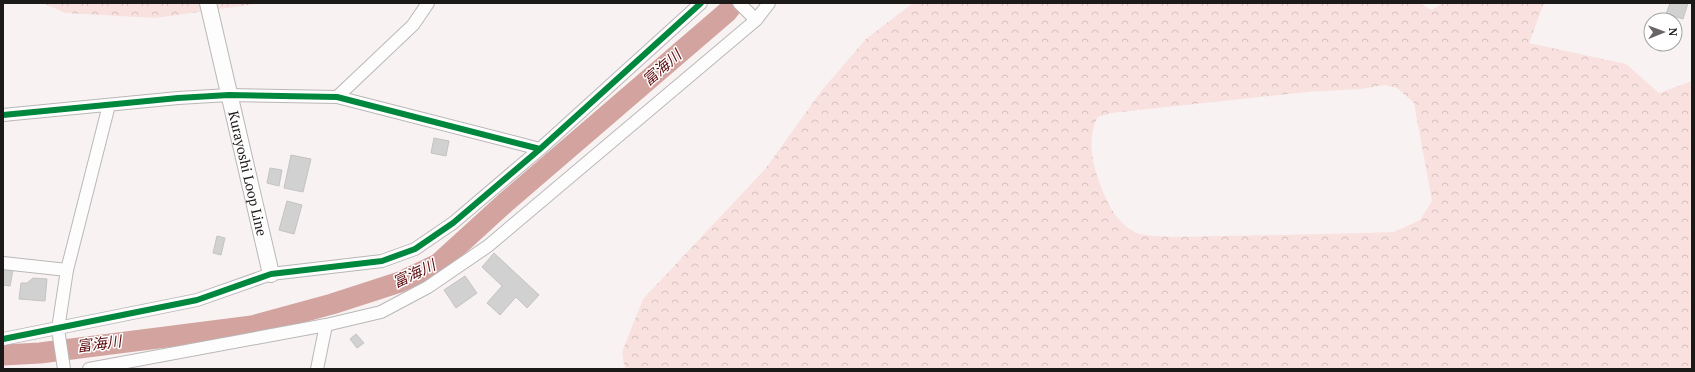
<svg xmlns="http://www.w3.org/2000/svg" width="1695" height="372" font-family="'PT Serif','Noto Sans JP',serif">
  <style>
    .forest { fill: url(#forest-crowns); fill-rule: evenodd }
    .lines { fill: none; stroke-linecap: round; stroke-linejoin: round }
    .river { stroke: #d3a39f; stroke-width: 21 }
    .building { fill: #d2d1d1; stroke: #c4c3c3 }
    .minor-casing { stroke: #bab7b7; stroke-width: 14 }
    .major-casing { stroke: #bab7b7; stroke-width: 18 }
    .minor { stroke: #fefdfd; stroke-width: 12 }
    .major { stroke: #fefdfd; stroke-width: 16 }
    .cycleway-casing { stroke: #fff; stroke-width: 8 }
    .cycleway { stroke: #00873e; stroke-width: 6 }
    .labels { text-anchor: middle; stroke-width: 3; stroke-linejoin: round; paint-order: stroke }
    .street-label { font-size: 14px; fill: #1c1919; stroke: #fff }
    .water-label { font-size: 15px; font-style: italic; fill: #5e0e11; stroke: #fff }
  </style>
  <defs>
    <pattern id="forest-crowns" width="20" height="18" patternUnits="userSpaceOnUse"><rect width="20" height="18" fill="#f9e1df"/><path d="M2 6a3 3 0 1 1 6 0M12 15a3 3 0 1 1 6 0" fill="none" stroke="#d5c0bf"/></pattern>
  </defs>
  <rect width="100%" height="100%" fill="#f8f3f2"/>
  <path class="forest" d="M43 3H263L155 18 65 13Z
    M913 3H1419L1432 10 1443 3H1544L1529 43 1626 64 1659 93 1692 81V369H626L624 365 622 352 643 299 766 168 822 90 866 39ZM1385 85 1397 88 1414 103 1432 201 1420 220 1394 232C1336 234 1277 235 1219 236 1200 236 1153 239 1137 233 1115 223 1105 199 1098 178 1091 160 1088 134 1098 117L1111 113 1308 92 1361 89Z"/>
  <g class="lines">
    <path class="river" d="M3 355 40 353 252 326 332 304 400 282 438 264 506 202 727 12 734 3"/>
  </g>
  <path class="building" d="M1670 3H1688L1683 19 1666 14Z
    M434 138 449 141 446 156 431 153Z
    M291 155 311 159 303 192 284 188Z
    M270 168 282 170 279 186 267 183Z
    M287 201 302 205 294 234 279 230Z
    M217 236 225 238 221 255 213 253Z
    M494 253 539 295 527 308 516 297 500 315 487 303 502 286 482 267Z
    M3 268 13 270 10 286 3 285Z
    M465 276 477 293 456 308 444 290Z
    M33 278 47 279 45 301 19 299 21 283H27Z
    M356 334 364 343 357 348 350 339Z"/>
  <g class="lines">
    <defs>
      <path id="minor" d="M739 3 756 20
        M337 97 413 25 428 3
        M3 115 178 98 229 95 337 97 540 149
        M3 263 67 270
        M3 339 197 300 271 274 382 261 415 249 453 223 540 149 701 3
        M64 369 58 329 67 270 109 105
        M89 369 326 325 381 312 428 287 488 246 756 20 769 3
        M317 369 326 325"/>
      <g id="major">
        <path id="s1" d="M208 3 271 274"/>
      </g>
    </defs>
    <use href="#minor" class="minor-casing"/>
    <use href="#major" class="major-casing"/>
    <use href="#minor" class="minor"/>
    <use href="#major" class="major"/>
    <defs>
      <path id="cycleway" d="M3 115 178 98 229 95 337 97 540 149
        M3 339 197 300 271 274 382 261 415 249 453 223 540 149 701 3"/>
    </defs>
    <use href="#cycleway" class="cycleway-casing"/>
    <use href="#cycleway" class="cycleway"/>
  </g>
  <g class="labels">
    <g class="street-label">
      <text dy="5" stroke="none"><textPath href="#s1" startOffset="175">Kurayoshi Loop Line</textPath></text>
    </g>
    <g class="water-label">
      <text transform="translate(662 68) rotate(-41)" y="5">富海川</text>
      <text transform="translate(414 274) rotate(-25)" y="5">富海川</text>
      <text transform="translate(99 344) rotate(-7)" y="5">富海川</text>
    </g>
  </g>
  <rect width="1695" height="372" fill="none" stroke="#1c1919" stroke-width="8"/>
  <g transform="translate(1663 32) rotate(89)"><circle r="19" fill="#ffffff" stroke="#a4a3a3"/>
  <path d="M0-3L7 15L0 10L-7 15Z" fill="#696565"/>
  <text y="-6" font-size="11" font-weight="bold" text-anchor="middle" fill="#1c1919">N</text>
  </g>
</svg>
